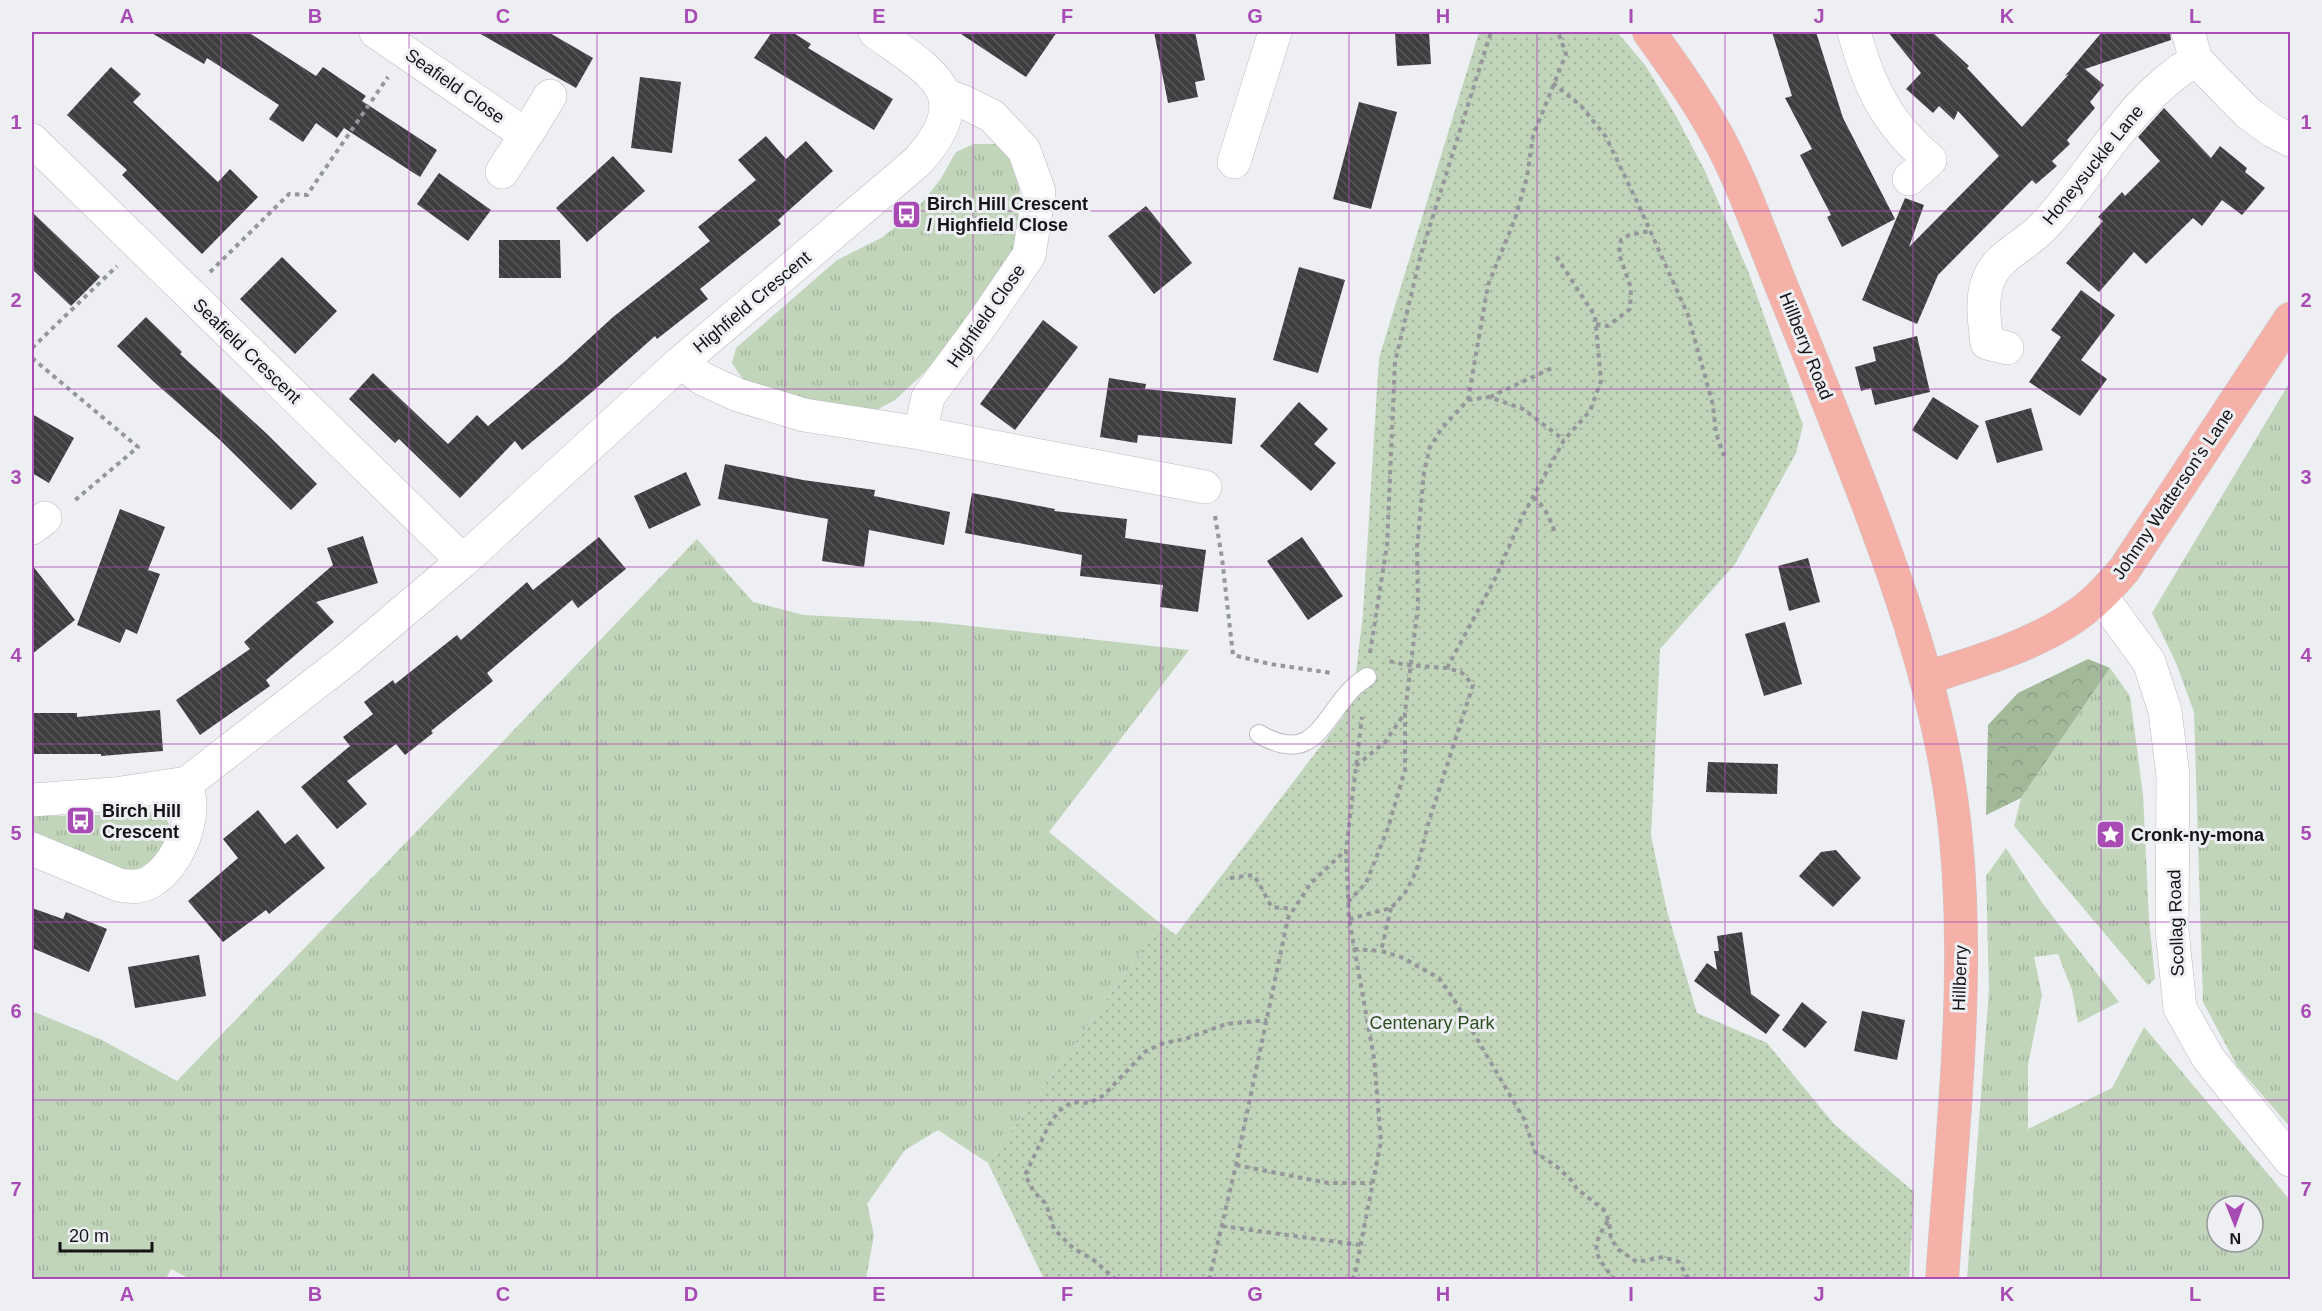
<svg xmlns="http://www.w3.org/2000/svg" width="2322" height="1311" font-family="Arial,sans-serif">
  <style>
    .grass { fill: url(#grass-tufts); fill-rule: evenodd }
    .forest { fill: url(#forest-crowns) }
    .park { fill: url(#park-dots) }
    .building { fill: url(#building-back-hatch) }
    .lines { fill: none; stroke-linecap: round; stroke-linejoin: round }
    .lane-casing { stroke: #babbc0; stroke-width: 20 }
    .street-casing { stroke: #babbc0; stroke-width: 34 }
    .highway-casing { stroke: #cbcbcc; stroke-width: 34 }
    .path { stroke: #95979a; stroke-width: 4; stroke-dasharray: 4.5 4.5; stroke-linecap: butt }
    .lane { stroke: #fff; stroke-width: 18 }
    .street { stroke: #fff; stroke-width: 33 }
    .highway { stroke: #f5b1a8; stroke-width: 33 }
    .grid { fill: none; stroke: #a94bb4; stroke-width: 1.5; stroke-opacity: 0.55 }
    .labels { text-anchor: middle; stroke-width: 6; stroke-linejoin: round; paint-order: stroke }
    .street-label { font-size: 18px; fill: #141416; stroke: #edeff3 }
    .poi-label { font-size: 18px; font-weight: bold; fill: #141416; stroke: #edeff3; text-anchor: start }
    .park-label { font-size: 18px; fill: #2d4e21; stroke: #edeff3 }
    .neatline { fill: none; stroke: #a94bb4; stroke-width: 2 }
    .grid-label { font-size: 20px; text-anchor: middle; font-weight: bold; fill: #a94bb4 }
  </style>
  <defs>
    <pattern id="grass-tufts" width="24" height="20" patternUnits="userSpaceOnUse" patternTransform="scale(1.5)"><rect width="24" height="20" fill="#c0d5ba"/><path d="M3 7l-1-3M5 7V3M7 7l1-3M15 17l-1-3M17 17v-4M19 17l1-3" fill="none" stroke="#a4b69f"/></pattern>
    <pattern id="forest-crowns" width="20" height="18" patternUnits="userSpaceOnUse" patternTransform="scale(1.5)"><rect width="20" height="18" fill="#a2ba9a"/><path d="M2 6a3 3 0 1 1 6 0M12 15a3 3 0 1 1 6 0" fill="none" stroke="#8b9f84"/></pattern>
    <pattern id="park-dots" width="8" height="8" patternUnits="userSpaceOnUse" patternTransform="scale(1.5)"><rect width="8" height="8" fill="#c0d5ba"/><path d="M2 2h.1M6 6h.1" fill="none" stroke="#a4b69f" stroke-width="1.8" stroke-linecap="round"/></pattern>
    <pattern id="building-back-hatch" width="6" height="6" patternUnits="userSpaceOnUse" patternTransform="scale(1.5)"><rect width="6" height="6" fill="#403d40"/><path d="M-1 5l2 2M0 0l6 6M5-1l2 2" fill="none" stroke="#585658"/></pattern>
  </defs>
  <rect width="100%" height="100%" fill="#edeff3"/>
  <path class="grass" d="M974 144H995L1011 160 1019 187 1021 213 1017 245 982 300 925 372 895 400 867 415 746 384 732 363 736 348 837 260 883 237 916 210 940 180 956 152Z
    M2290 382V1127L2237 1066 2203 1002 2194 712 2176 663 2152 613Z
    M697 539 753 602 804 615 934 622 1189 650 1049 832 1161 924 988 1163 938 1130 905 1150 867 1204 874 1235 866 1279 192 1280 171 1269 166 1279H32V1011L102 1040 177 1081Z
    M2110 668 2130 696 2143 795 2149 919 2155 979 2148 985 2014 826 2021 798Z
    M156 811C178 822 169 839 163 858L127 875 32 839V815L74 816V829L93 830V815H125Z
    M2006 848 2043 904 2119 1002 2078 1023 2072 990 2058 954 2034 957 2042 995 2028 1065V1129L2112 1088 2144 1027 2290 1200V1279H1967L1989 990 1986 876ZM2217 1206H2253V1242H2217Z"/>
  <path class="forest" d="M2088 659 2110 668 2021 798 1986 815 1988 725 2018 693Z"/>
  <path class="park" d="M1479 32H1617L1645 65 1676 116 1705 171 1748 271 1803 425 1796 453 1735 564 1660 649 1651 836 1667 911 1697 1013 1767 1043 1834 1124 1914 1192 1909 1279H1044L988 1163 1161 924 1176 935 1343 717 1355 681 1363 614 1379 358Z"/>
  <path class="building" d="M150 32H248L316 76 323 67 366 96 362 101 437 150 420 177 344 128 337 138 316 123 303 142 269 119 279 105 207 58 204 64Z
    M477 32H548L593 58 576 88Z
    M772 32H792L811 44 808 48 893 99 874 130 754 58Z
    M958 32H1057L1026 77Z
    M1154 32H1195L1205 80 1195 82 1198 97 1168 103Z
    M1395 32H1429L1431 64 1397 66Z
    M1772 32H1816L1843 118 1895 219 1842 247 1827 217 1831 215 1800 155 1812 149 1785 98 1792 96Z
    M1888 32H1932L1969 66 1967 68 2022 127 2069 74 2065 76 2102 32H2170L2171 40 2085 69 2104 85 2090 102 2095 108 2067 140 2070 144 2052 161 2057 166 2036 184 2032 180 1938 275 1917 324 1862 300 1905 198 1924 205 1909 247 1999 156 1958 111 1954 120 1939 106 1933 113 1906 89 1921 73Z
    M111 67 141 94 133 102 218 182 230 169 258 197 202 254 122 175 127 170 67 115Z
    M640 77 681 82 672 153 631 148Z
    M1359 102 1397 112 1371 209 1333 199Z
    M2164 108 2211 158 2220 146 2247 168 2245 172 2265 188 2242 215 2222 200 2202 226 2193 218 2146 264 2134 252 2099 292 2066 263 2103 221 2098 217 2122 192 2125 196 2160 161 2138 137Z
    M766 136 786 159 806 141 833 171 778 220 781 224 700 289 708 299 657 339 655 336 592 392 522 450 515 441 460 498 399 439 395 443 349 399 373 373 448 444 477 415 488 426 563 363 613 317 710 241 698 227 756 180 738 160Z
    M613 156 645 191 587 242 556 208Z
    M439 173 491 210 468 241 417 204Z
    M1146 206 1192 263 1154 294 1108 236Z
    M32 212 100 277 71 306 32 269Z
    M499 240H560L561 278H499Z
    M282 257 337 311 295 354 240 299Z
    M1299 267 1345 280 1318 373 1273 360Z
    M2081 290 2115 315 2081 360 2107 379 2080 416 2029 382 2061 337 2051 330Z
    M146 317 182 352 180 354 267 434 317 484 291 510 220 440 153 381 117 346Z
    M1043 320 1078 347 1015 430 980 404Z
    M1917 336 1930 392 1875 405 1871 388 1861 391 1855 367 1876 361 1873 347Z
    M1109 378 1146 384 1145 389 1236 398 1232 444 1138 435 1137 443 1100 437Z
    M1933 397 1979 426 1957 460 1912 430Z
    M1299 402 1328 429 1314 444 1336 463 1311 491 1260 446Z
    M2031 408 2043 450 1997 463 1985 421Z
    M32 414 74 438 49 483 32 473Z
    M725 464 803 480 875 490 874 496 950 512 944 545 869 530 864 567 822 561 828 519 718 499Z
    M686 472 701 505 649 529 634 496Z
    M972 493 1055 509 1054 511 1127 519 1125 538 1206 550 1198 612 1160 607 1163 585 1080 576 1082 555 965 533Z
    M120 509 165 527 148 570 160 574 137 634 126 629 120 643 77 625Z
    M363 536 378 583 316 602 334 622 266 680 270 686 200 735 176 700 250 649 244 642 333 565 327 548Z
    M599 537 626 569 578 608 572 600 487 673 493 681 431 731 433 733 405 755 396 744 347 781 367 804 337 829 301 787 350 746 343 737 373 714 364 702 393 680 395 684 457 635 461 640 527 582 533 590Z
    M1302 537 1343 596 1308 620 1267 561Z
    M1808 558 1820 602 1789 611 1778 566Z
    M32 565 75 620 32 654Z
    M1785 622 1802 684 1764 696 1745 634Z
    M160 710 163 751 101 756V754H32V713H77V717Z
    M1708 762 1778 764 1777 794 1706 792Z
    M258 810 285 844 297 834 325 868 269 914 266 910 223 942 188 901 238 858 223 839Z
    M1836 850 1861 878 1833 907 1799 876 1821 852Z
    M32 908 63 919 66 912 107 929 89 972 32 948Z
    M1742 932 1751 994 1780 1015 1766 1034 1694 981 1707 963 1717 970 1714 951H1719L1717 936Z
    M199 955 206 996 135 1008 128 967Z
    M1802 1002 1827 1022 1805 1048 1782 1030Z
    M1862 1011 1905 1020 1897 1060 1854 1051Z"/>
  <g class="lines">
    <defs>
      <path id="lane" d="M1259 734C1311 764 1320 725 1349 692 1354 686 1361 681 1367 677"/>
      <path id="street" d="M376 32 526 135 502 172
        M1854 32C1869 86 1886 123 1930 160L1909 179
        M2188 32 2196 60 2248 113 2273 131 2290 140
        M526 135 550 96
        M32 140 463 561
        M1234 162 1275 32
        M2007 348 1987 343C1985 324 1981 303 1987 284 1995 256 2024 247 2043 227 2095 172 2130 98 2196 60
        M681 362 703 379 738 395 804 415 920 433 1205 487
        M920 433 928 397 982 324 1029 255 1039 192 1024 150 992 116 966 103 945 95
        M32 528 45 518
        M2101 596 2149 662 2165 711 2173 775 2172 930 2180 1008 2208 1058 2290 1160
        M32 800 115 794 187 783 347 659 463 561 681 362 917 162C979 94 931 72 875 32
        M32 849 119 885C130 887 140 888 150 882 174 868 190 833 190 806 190 799 188 791 187 783"/>
      <path id="highway" d="M1649 32C1672 64 1695 96 1714 130 1737 170 1753 215 1770 257 1789 306 1810 355 1829 404 1884 544 1942 688 1956 839 1970 985 1952 1133 1942 1280
        M1926 678C1976 662 2030 647 2074 617 2094 604 2109 587 2124 570L2290 319"/>
    </defs>
    <use href="#lane" class="lane-casing"/>
    <use href="#street" class="street-casing"/>
    <use href="#highway" class="highway-casing"/>
    <path class="path" d="M1553 83 1581 106 1606 137 1639 206 1688 315 1713 405 1716 433 1724 456
      M210 272 289 194 307 195 388 77
      M1596 324 1608 326 1630 309 1631 288 1619 254 1621 240 1629 235 1650 231
      M32 348 117 266
      M32 358 138 447 73 502
      M1490 397 1554 367
      M1468 400 1489 397 1523 409 1564 440
      M1533 497C1546 507 1550 520 1556 535
      M1215 516 1222 558 1233 655 1270 664 1332 673
      M1370 653 1387 545 1395 362 1421 254 1491 32
      M1447 668 1495 579 1521 519 1564 440 1590 411 1601 381 1595 316 1554 253
      M1356 766 1385 742 1405 713
      M1230 878 1253 875C1261 884 1265 897 1272 907L1293 909
      M1348 902 1366 883 1388 828 1405 770V712L1418 606 1417 548 1424 472 1430 447 1442 428 1468 400 1488 285 1515 219 1527 177 1533 136 1566 54 1558 32
      M1391 908 1381 951 1401 957 1439 978 1453 998 1524 1119 1535 1152 1556 1166 1571 1180 1577 1189 1603 1209 1609 1221 1611 1239 1619 1250 1637 1262 1663 1257 1679 1262 1689 1280
      M1349 919 1391 908 1405 893 1416 872 1429 821 1473 685 1461 672 1447 668 1406 665 1385 660
      M1354 949 1381 951
      M1236 1165 1328 1183H1372
      M1608 1221C1589 1249 1595 1255 1615 1280
      M1222 1226 1360 1245
      M1116 1280 1095 1261 1073 1248 1054 1229 1046 1204 1034 1192 1025 1175 1049 1125 1059 1111 1072 1102 1090 1103 1104 1095 1146 1051 1164 1043 1185 1039 1226 1024 1267 1020
      M1209 1280 1236 1165 1288 918 1311 883 1345 851
      M1352 1280 1355 1274 1381 1141 1374 1058 1349 919 1346 850 1362 717"/>
    <use href="#lane" class="lane"/>
    <use href="#street" class="street"/>
    <use href="#highway" class="highway"/>
  </g>
  <path class="grid" d="M221 32V1280M409 32V1280M597 32V1280M785 32V1280M973 32V1280M1161 32V1280M1349 32V1280M1537 32V1280M1725 32V1280M1913 32V1280M2101 32V1280M32 211H2290M32 389H2290M32 567H2290M32 744H2290M32 922H2290M32 1100H2290"/>
  <defs>
    <symbol id="bus-square" viewBox="-11 -11 22 22"><rect x="-9" y="-9" width="18" height="18" rx="4" fill="#a94bb4" stroke="#edeff3"/><path d="M-5-6H5V4H4V6H2V4H-2V6H-4V4H-5ZM-3.5-4V0h7V-4ZM-3.5 1.2v1.5H-2V1.2ZM2 1.2v1.5H3.5V1.2Z" fill="#fff"/></symbol>
    <symbol id="sight-square" viewBox="-11 -11 22 22"><rect x="-9" y="-9" width="18" height="18" rx="4" fill="#a94bb4" stroke="#edeff3"/><path d="M0-6L1.8-2.2L6-1.7L2.9 1.2L3.7 5.4L0 3.3L-3.7 5.4L-2.9 1.2L-6-1.7L-1.8-2.2Z" fill="#fff"/></symbol>
  </defs>
  <g fill-rule="evenodd">
    <use href="#bus-square" x="890" y="198" width="33" height="33"/>
    <use href="#bus-square" x="64" y="804" width="33" height="33"/>
    <use href="#sight-square" x="2094" y="818" width="33" height="33"/>
  </g>
  <g class="labels">
    <g class="street-label">
      <text transform="translate(455 86) rotate(35)" y="6">Seafield Close</text>
      <text transform="translate(2093 165) rotate(-51)" y="6">Honeysuckle Lane</text>
      <text transform="translate(752 302) rotate(-40)" y="6">Highfield Crescent</text>
      <text transform="translate(986 316) rotate(-55)" y="6">Highfield Close</text>
      <text transform="translate(1806 346) rotate(68)" y="6">Hillberry Road</text>
      <text transform="translate(247 351) rotate(44)" y="6">Seafield Crescent</text>
      <text transform="translate(2173 494) rotate(-56)" y="6">Johnny Watterson's Lane</text>
      <text transform="translate(2176 923) rotate(-92)" y="6">Scollag Road</text>
      <text transform="translate(1960 978) rotate(-88)" y="6">Hillberry</text>
    </g>
    <g class="poi-label">
      <text x="927" y="210">Birch Hill Crescent<tspan x="927" dy="21">/ Highfield Close</tspan></text>
      <text x="102" y="817">Birch Hill<tspan x="102" dy="21">Crescent</tspan></text>
      <text x="2131" y="841">Cronk-ny-mona</text>
    </g>
    <g class="park-label">
      <text x="1432" y="1029">Centenary Park</text>
    </g>
  </g>
  <rect width="2322" height="1311" fill="none" stroke="#edeff3" stroke-width="66"/>
  <g transform="translate(2235 1224) rotate(179)"><circle r="28" fill="#edeff3" stroke="#96979b" stroke-width="1.5"/>
  <path d="M0-4.5L10 22L0 15L-10 22Z" fill="#a94bb4"/>
  <text y="-9" font-size="16" font-weight="bold" text-anchor="middle" fill="#141416">N</text>
  </g>
  <path d="M60 1242v9h92v-9" fill="none" stroke="#141416" stroke-width="3"/>
  <text x="69" y="1242" font-size="18" fill="#141416" stroke="#edeff3" stroke-width="4.5" paint-order="stroke">20 m</text>
  <rect x="33" y="33" width="2256" height="1245" class="neatline"/>
  <g class="grid-label">
    <text x="127" y="23">A</text>
    <text x="315" y="23">B</text>
    <text x="503" y="23">C</text>
    <text x="691" y="23">D</text>
    <text x="879" y="23">E</text>
    <text x="1067" y="23">F</text>
    <text x="1255" y="23">G</text>
    <text x="1443" y="23">H</text>
    <text x="1631" y="23">I</text>
    <text x="1819" y="23">J</text>
    <text x="2007" y="23">K</text>
    <text x="2195" y="23">L</text>
    <text x="16" y="129">1</text>
    <text x="2306" y="129">1</text>
    <text x="16" y="307">2</text>
    <text x="2306" y="307">2</text>
    <text x="16" y="484">3</text>
    <text x="2306" y="484">3</text>
    <text x="16" y="662">4</text>
    <text x="2306" y="662">4</text>
    <text x="16" y="840">5</text>
    <text x="2306" y="840">5</text>
    <text x="16" y="1018">6</text>
    <text x="2306" y="1018">6</text>
    <text x="16" y="1196">7</text>
    <text x="2306" y="1196">7</text>
    <text x="127" y="1301">A</text>
    <text x="315" y="1301">B</text>
    <text x="503" y="1301">C</text>
    <text x="691" y="1301">D</text>
    <text x="879" y="1301">E</text>
    <text x="1067" y="1301">F</text>
    <text x="1255" y="1301">G</text>
    <text x="1443" y="1301">H</text>
    <text x="1631" y="1301">I</text>
    <text x="1819" y="1301">J</text>
    <text x="2007" y="1301">K</text>
    <text x="2195" y="1301">L</text>
  </g>
</svg>
